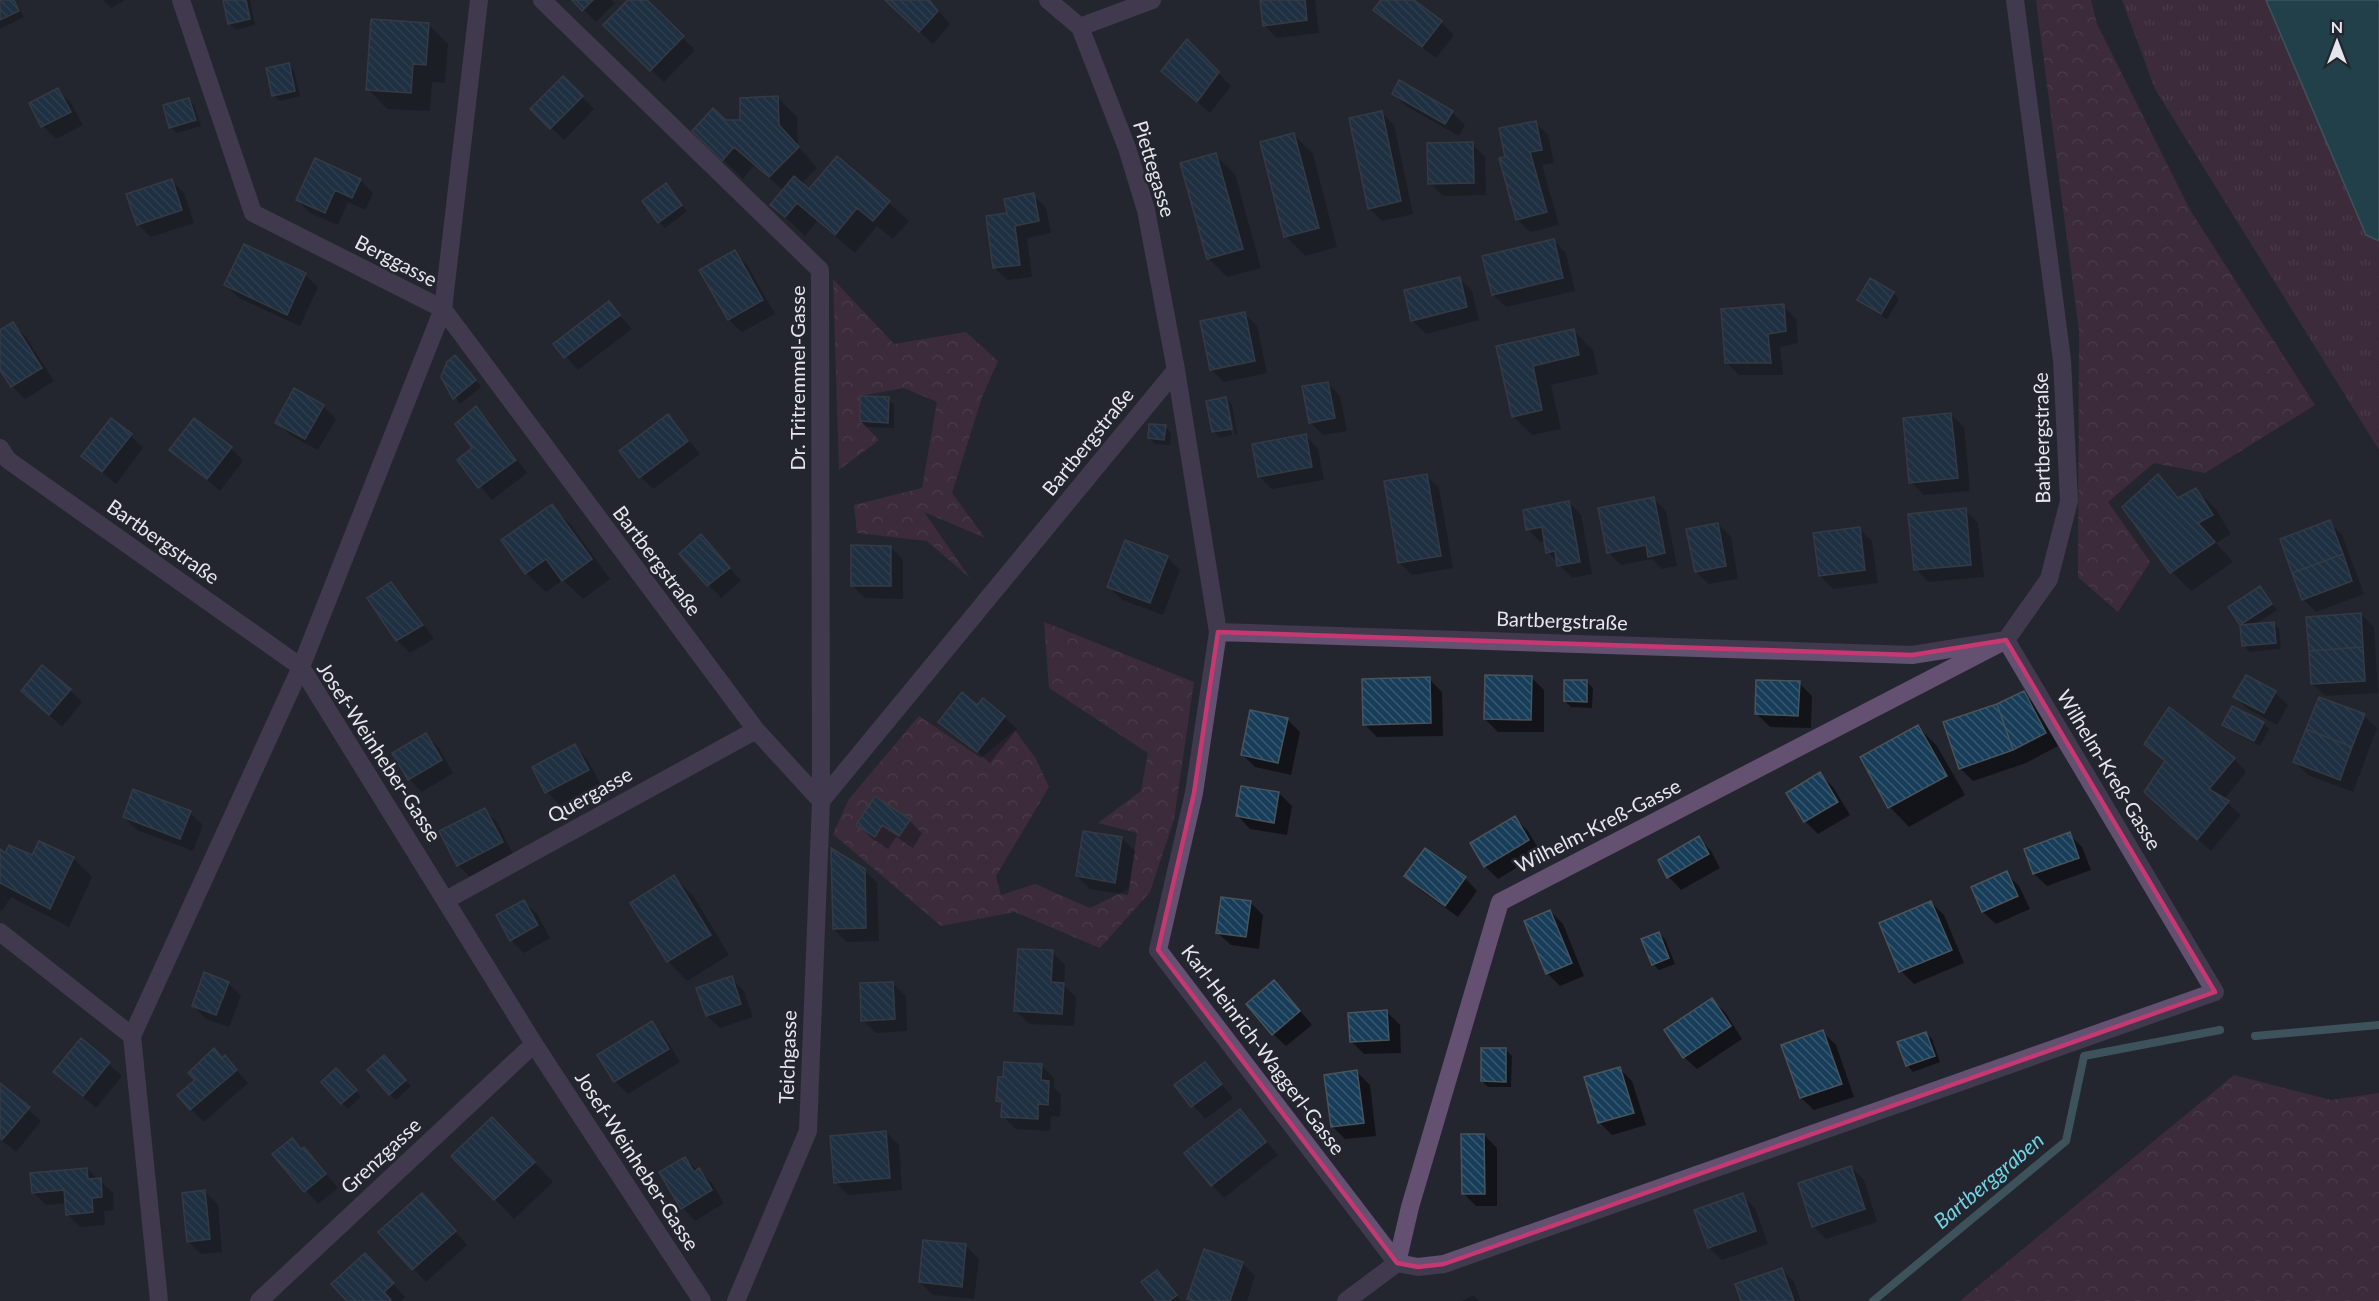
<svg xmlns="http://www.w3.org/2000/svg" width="2379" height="1301" font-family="Lato,sans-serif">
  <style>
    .grass { fill: url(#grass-tufts) }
    .forest { fill: url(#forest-crowns) }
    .water { fill: #20606a; stroke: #5b8891; stroke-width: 1.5 }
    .shadow { fill: #0007 }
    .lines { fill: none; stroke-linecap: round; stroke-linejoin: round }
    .stream { stroke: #5b8891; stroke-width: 8 }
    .building { fill: url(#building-back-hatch); stroke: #49535a; stroke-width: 1.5 }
    .minor { stroke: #645071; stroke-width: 18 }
    .marked { fill: none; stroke: #c73771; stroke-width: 4.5; stroke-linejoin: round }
    .labels { text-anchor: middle; stroke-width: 5; stroke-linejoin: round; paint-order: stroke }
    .street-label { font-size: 20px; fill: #e6e7ed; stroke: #24262f }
    .water-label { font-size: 21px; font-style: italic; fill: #71d4e5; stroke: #24262f }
  </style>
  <defs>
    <pattern id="grass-tufts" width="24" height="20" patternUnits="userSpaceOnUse" patternTransform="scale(1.5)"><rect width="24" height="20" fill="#593449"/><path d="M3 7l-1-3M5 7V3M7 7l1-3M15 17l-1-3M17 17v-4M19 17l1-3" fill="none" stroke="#715164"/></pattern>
    <pattern id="forest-crowns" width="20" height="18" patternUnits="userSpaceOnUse" patternTransform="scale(1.5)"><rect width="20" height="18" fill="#593449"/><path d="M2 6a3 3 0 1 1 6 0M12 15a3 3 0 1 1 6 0" fill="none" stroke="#715164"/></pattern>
    <pattern id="building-back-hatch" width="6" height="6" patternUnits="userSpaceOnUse" patternTransform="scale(1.5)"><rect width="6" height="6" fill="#173d59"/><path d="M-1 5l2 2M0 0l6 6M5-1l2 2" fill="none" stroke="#395971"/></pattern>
  </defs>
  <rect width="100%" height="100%" fill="#24262f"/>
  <path class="grass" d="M2122 0H2266L2366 235 2379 241V450L2155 89Z"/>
  <path class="forest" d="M2036 0H2091L2097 24 2190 210 2315 405 2205 473 2154 463 2108 502 2150 562 2118 612 2078 577 2079 331Z
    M833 279 894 344 966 332 998 361 982 397 952 493 985 538 924 512 970 578 927 541 857 533 854 505 922 488 937 402 904 388 860 396V421L879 440 839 470Z
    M1044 622 1194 682 1174 819 1150 892 1100 948 1015 912 941 926 833 834 849 799 919 716 981 758 1015 730 1036 759 1049 787 996 876 1001 895 1035 884 1090 908 1129 889 1137 833 1098 823 1141 791 1148 753 1049 688Z
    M2234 1075 2331 1100 2379 1093V1301H1960Z"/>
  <path class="water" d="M2266 0H2379V241L2366 235Z"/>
  <path class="shadow" d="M0 0H15L24 17 0 29Z
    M103 0H125L111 8Z
    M224 0H250L255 25 236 30 230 24Z
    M574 0H612L615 3 596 22Z
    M630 0H644L695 50 664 82 605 25Z
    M886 0H929L950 24 933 44Z
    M1261 0H1315L1319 33 1277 38 1264 25Z
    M1382 0H1411L1441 22 1454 35 1436 58 1388 23 1375 10Z
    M428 24 448 44 445 83 432 82 430 111 387 109 368 89Z
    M1187 41 1231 86 1210 113 1176 83Z
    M288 65 294 71 300 96 280 101 274 95Z
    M563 78 594 109 564 140 532 109Z
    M1400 82 1452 112 1465 125 1459 136 1406 106 1394 94Z
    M58 90 71 103 83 125 56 139 43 126 31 104Z
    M777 97 797 117 798 146 817 168 801 184 810 191 837 158 909 221 893 239 877 226 855 253 817 221 805 236 772 205 784 191 754 165 743 179 694 131 726 121H741Z
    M188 99 194 105 201 126 177 133 171 127Z
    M1381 112 1394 125 1413 214 1382 221 1369 208Z
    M1535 123 1548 135 1554 163 1542 165 1559 225 1530 232 1517 219 1507 158Z
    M1294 135 1313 154 1337 247 1305 256 1286 236Z
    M1472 144 1485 157 1486 195 1443 196 1430 183Z
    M1215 155 1235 174 1261 268 1227 277 1208 258Z
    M171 180 184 193 194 223 151 237 138 224Z
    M360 180 373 193 365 210 348 202 338 225 310 213 297 200Z
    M666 185 687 211 665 228 659 222Z
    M1033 195 1046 208 1051 233 1027 238 1032 277 1007 280 995 268 1009 215Z
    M1553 240 1566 253 1575 291 1506 307 1493 295Z
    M734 252 747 265 775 314 742 332 729 320 701 271Z
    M305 275 318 287 300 326 239 298 226 285Z
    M1459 278 1472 291 1479 320 1426 334 1413 321 1406 291Z
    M1893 293 1899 299 1887 319 1865 306 1859 300Z
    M608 303 632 329 578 370 555 344Z
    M1783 306 1796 319 1798 343 1780 347 1783 375H1739L1726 362Z
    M1244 313 1257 326 1267 373 1224 382 1211 369Z
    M13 324 26 337 54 381 25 399 12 386 0 367V332Z
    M1573 330 1593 350 1598 374 1551 385 1561 429 1532 435 1513 416 1497 347Z
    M461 363 481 387 460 404 443 377Z
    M1327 383 1340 396 1347 431 1323 435 1310 422Z
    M888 399 894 405V428L867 427 861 421Z
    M1226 399 1232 405 1237 434 1235 435 1229 403H1226L1232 435 1220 438 1213 431Z
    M323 406 336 419 318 450 290 435 277 422Z
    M476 408 489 421 527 473 492 500 459 460 474 448Z
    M1951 415 1964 427 1970 491 1924 495 1911 482Z
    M668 416 700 454 653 489 641 477Z
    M1165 427 1171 433 1170 445 1155 444 1149 438Z
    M131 436 143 448 116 484 83 456Z
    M1306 436 1318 449 1324 480 1272 489 1259 476Z
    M231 448 243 461 220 491 171 450Z
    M1426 475 1439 488 1453 568 1412 575 1399 562Z
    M2158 476 2180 498 2196 490 2216 509 2231 534 2216 543 2233 562 2191 591 2172 572Z
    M1653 498 1666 511 1677 566 1662 569 1652 559 1621 565 1608 552Z
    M1569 502 1581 515 1592 574 1572 578 1548 552 1546 541 1540 542 1528 529Z
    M551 506 571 525 610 579 583 599 563 580 546 592 526 573 503 541Z
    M1965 510 1978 523 1984 577 1928 582 1916 569Z
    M2329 522 2342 535 2364 594 2316 612 2303 599Z
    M1718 524 1731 537 1738 579 1709 584 1696 572Z
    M1859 529 1872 541 1878 583 1833 589 1820 576Z
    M891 547 903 560V599L865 598 852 585Z
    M714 549 741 581 721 598 681 554Z
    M1167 557 1180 570 1163 615 1122 600 1109 587Z
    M391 584 404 597 434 639 410 653 397 640 369 598Z
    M2259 587 2277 610 2254 625 2273 623 2279 629 2281 649 2250 652 2244 646V626L2241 624Z
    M2361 614 2374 627 2378 693 2325 696 2312 683Z
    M1531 677 1544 690V732H1498L1485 719Z
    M1429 679 1442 692 1443 736 1377 737 1364 724Z
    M1587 682 1593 688 1592 708 1571 707 1565 701Z
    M1799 683 1812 696 1811 728 1770 727 1757 714Z
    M70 690 82 702 62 727 23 691Z
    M2023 693 2036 706 2058 746 2026 763 1973 781 1960 768 1997 706Z
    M2275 693 2288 705 2277 725 2248 709 2235 697Z
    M977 707 1004 717 1017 729 990 763 940 721Z
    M2364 716 2377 728 2353 792 2308 775 2295 762Z
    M1287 719 1300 732 1291 775 1255 767 1242 754Z
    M2263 723 2269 729 2260 746 2230 730 2224 724Z
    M1918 727 1937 746 1965 795 1909 827 1890 807 1862 758Z
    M426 735 439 748 453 773 422 792 409 779Z
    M2146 744 2234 759 2246 772 2224 800 2241 815 2211 851 2159 805 2165 763Z
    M575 746 587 759 600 783 560 805 547 792Z
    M1820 774 1833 787 1850 815 1818 834 1805 821Z
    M134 791 190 813 203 825 193 851 137 830 124 817Z
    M1279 793 1292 806 1287 835 1250 829 1238 816Z
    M484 809 497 822 514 856 471 878 458 865Z
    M1515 818 1528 831 1541 853 1498 879 1485 866Z
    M910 821 922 833 913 848 896 837 888 849 871 838 858 825Z
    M2069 834 2082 847 2091 870 2047 886 2034 874 2026 850Z
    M1122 838 1135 851 1128 895 1090 889 1077 876Z
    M1699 838 1711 851 1720 868 1681 890 1669 877Z
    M0 851 5 855 73 858 92 877 69 927 11 897 2 911 0 909Z
    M864 870 877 883 879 941 847 942 834 929Z
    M2006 873 2019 886 2030 909 1996 924 1983 912 1973 888Z
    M1406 876 1465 878 1477 891 1458 917 1419 889Z
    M674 877 694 897 729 955 687 981 668 961 632 903Z
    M524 902 537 914 550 938 524 953 511 940Z
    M1250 902 1263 915 1259 949 1231 945 1218 933Z
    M1931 902 1944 915 1964 963 1914 984 1901 971Z
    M1550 911 1563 924 1584 976 1560 986 1547 973Z
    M1659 933 1665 939 1675 964 1659 970 1653 964Z
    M1052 952 1065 965 1064 985 1076 997 1074 1026 1029 1024 1016 1011Z
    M731 978 744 991 753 1017 720 1028 707 1016Z
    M228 983 241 996 229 1027 206 1019 193 1006Z
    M893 984 906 996 907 1031 876 1033 863 1020Z
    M1287 995 1312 1025 1286 1046 1273 1034Z
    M1712 1000 1725 1012 1742 1039 1697 1069 1684 1057Z
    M1387 1012 1400 1025 1401 1053 1364 1054 1351 1041Z
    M652 1023 664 1036 680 1062 628 1094 615 1081Z
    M1823 1032 1836 1045 1854 1097 1814 1110 1801 1098Z
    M1926 1033 1932 1039 1940 1062 1913 1072 1907 1065Z
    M81 1040 122 1076 96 1108 55 1072Z
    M1506 1050 1512 1056 1511 1087H1488L1482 1081Z
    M225 1057 248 1083 204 1122 191 1109Z
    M390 1063 411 1086 396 1100 390 1094Z
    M1205 1064 1233 1098 1205 1119 1176 1085Z
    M1041 1065 1054 1078V1088L1061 1095 1060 1117 1051 1116 1050 1131 1016 1129 1003 1116 1004 1106 998 1101Z
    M1619 1068 1632 1081 1646 1125 1612 1135 1599 1122Z
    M336 1070 361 1097 348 1109 342 1103Z
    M1357 1072 1370 1085 1376 1136 1345 1139 1332 1126Z
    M0 1085 41 1121 16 1152 0 1139Z
    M1240 1111 1278 1155 1224 1198 1212 1185Z
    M886 1132 899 1145 902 1190 848 1195 835 1182Z
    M1484 1135 1497 1148V1206H1476L1463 1193Z
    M511 1138 553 1182 514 1219 453 1156Z
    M302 1150 316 1162 338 1188 318 1204 274 1154Z
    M685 1159 712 1183 724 1203 695 1221 683 1208Z
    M1851 1167 1864 1180 1877 1222 1826 1239 1813 1226Z
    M87 1169 113 1193 114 1210 104 1211 105 1225 80 1227 67 1214 66 1203 46 1205 33 1192Z
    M205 1192 218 1205 222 1252 201 1254 188 1241Z
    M1742 1195 1755 1208 1768 1244 1722 1260 1709 1247Z
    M434 1208 467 1245 426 1282 380 1233Z
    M966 1246 979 1259 974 1299 933 1295 920 1282Z
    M1242 1263 1255 1276 1247 1301H1191L1189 1298Z
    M378 1267 405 1297 401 1301H349Z
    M1781 1269 1794 1282 1801 1301H1743Z
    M1157 1272 1163 1278 1181 1301H1157Z
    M1473 1295 1479 1301H1462Z"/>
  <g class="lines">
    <path class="stream" d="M2255 1036 2379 1025
      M1873 1301 2066 1141 2084 1056 2220 1030"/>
  </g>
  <path class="building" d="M0 0H14L19 11 0 20Z
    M223 0H246L250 19 228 24Z
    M572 0H593L582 11Z
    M628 0H647L684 36 650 71 603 25Z
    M885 0H929L938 11 919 32Z
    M1260 0H1305L1307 20 1263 26Z
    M1381 0H1414L1442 21 1422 47 1373 10Z
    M371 19 429 23 426 65 413 64 411 93 366 90Z
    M1187 39 1219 72 1197 102 1161 71Z
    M289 63 295 91 272 96 266 68Z
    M563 76 583 96 550 129 530 109Z
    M1399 80 1453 111 1445 124 1392 94Z
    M58 88 71 112 41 127 29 103Z
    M778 96 779 125 799 147 769 177 734 147 722 161 692 131 713 108 726 120H740V98Z
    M189 98 196 120 169 128 163 105Z
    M1382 111 1401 201 1368 209 1349 118Z
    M1536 121 1542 150 1530 152 1547 212 1516 220 1499 158 1505 157 1499 128Z
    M1294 133 1319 228 1284 237 1260 142Z
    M1473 142 1474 183 1428 184 1427 143Z
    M1216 153 1243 249 1207 259 1180 163Z
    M837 156 890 201 873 221 857 208 835 235 797 203 785 217 770 205 794 176 809 189Z
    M315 158 361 179 352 198 335 190 325 213 296 200Z
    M172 179 182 210 137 225 126 194Z
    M666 183 682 205 658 223 642 201Z
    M1034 193 1039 221 1015 226 1020 265 993 268 986 216 1007 213 1004 199Z
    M1554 239 1563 278 1492 295 1482 256Z
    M244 244 306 273 287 315 224 285Z
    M735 250 763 300 728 320 699 270Z
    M1460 277 1467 307 1411 321 1404 290Z
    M1870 278 1894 292 1881 314 1857 300Z
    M609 301 620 315 564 358 553 344Z
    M1784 304 1786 331 1768 334 1771 363H1725L1721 309Z
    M1245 312 1255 361 1210 370 1200 321Z
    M13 322 42 368 11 387 0 370V330Z
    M1574 329 1579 355 1533 366 1542 410 1512 417 1496 346Z
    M455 355 476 380 453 399 441 377 447 362Z
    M1328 382 1335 418 1309 423 1302 386Z
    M294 388 324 405 305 439 275 423Z
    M860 396 889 397 888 423 860 421Z
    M1226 397 1232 429 1212 432 1206 401Z
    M476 406 516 460 478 488 457 460 472 448 455 424Z
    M1951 413 1958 478 1909 483 1903 418Z
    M668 414 688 441 639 478 619 451Z
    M111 418 132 434 102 472 81 456Z
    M194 418 232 447 207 479 169 450Z
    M1149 424 1166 425 1164 440 1148 438Z
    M1306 434 1312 467 1258 477 1252 444Z
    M1427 474 1441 556 1398 563 1384 481Z
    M2158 474 2178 498 2196 488 2213 515 2198 523 2215 542 2170 573 2122 507Z
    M1654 497 1665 553 1648 557 1646 545 1607 553 1598 508Z
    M1569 501 1580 562 1557 566 1555 551 1546 553 1542 527 1526 530 1523 510Z
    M552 504 592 559 562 581 546 559 525 574 501 540Z
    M1966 508 1971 565 1914 570 1908 514Z
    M2330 520 2343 554 2292 573 2280 539Z
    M1718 523 1726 566 1695 572 1686 529Z
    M1860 527 1865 570 1819 576 1813 533Z
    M701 534 730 568 707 586 679 554Z
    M1125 540 1168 556 1150 603 1107 587Z
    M851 545 891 546V586H851Z
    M2343 554 2352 581 2302 600 2292 573Z
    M391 582 423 625 396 641 367 598Z
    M2260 586 2272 604 2240 625 2228 607Z
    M2361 613 2363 647 2309 651 2306 617Z
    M2274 622 2276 643 2242 646 2240 625Z
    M2363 647 2365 681 2311 684 2309 651Z
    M42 665 71 689 49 715 21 691Z
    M1485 675 1532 676 1531 720 1484 719Z
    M2246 675 2276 691 2264 713 2233 697Z
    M1430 677 1431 723 1363 725 1362 679Z
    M1564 680H1587V702L1564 701Z
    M1756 680 1800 681 1798 716 1755 714Z
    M2024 691 2046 733 2013 750 1997 704Z
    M962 692 977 705 983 698 1005 716 977 752 938 722Z
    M2319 697 2365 714 2352 747 2306 729Z
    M1997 704 2013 750 1959 769 1943 722Z
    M2232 706 2264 722 2254 741 2222 725Z
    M2169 707 2235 758 2209 789 2229 801 2197 840 2144 792 2165 761 2144 744Z
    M1250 710 1288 718 1278 763 1241 755Z
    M1918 725 1947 776 1888 808 1860 757Z
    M2306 729 2352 747 2340 780 2293 762Z
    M426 733 442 760 408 780 392 753Z
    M575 744 589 770 545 793 532 767Z
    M1820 772 1838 802 1804 822 1786 793Z
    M1241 786 1279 792 1274 823 1236 816Z
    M133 789 191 811 180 839 123 817Z
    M875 796 910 820 899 836 882 825 875 837 856 825Z
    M485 808 503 842 457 866 439 831Z
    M1515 816 1529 840 1484 867 1470 843Z
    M1083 831 1122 837 1115 883 1076 876Z
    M2070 832 2079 858 2033 874 2024 849Z
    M1699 836 1709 854 1667 878 1658 860Z
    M39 841 74 857 50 909 0 883V849L5 853 9 845 32 855Z
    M831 848 865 869 866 928 833 929Z
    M1425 848 1466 877 1445 906 1404 876Z
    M2007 871 2018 896 1982 912 1971 887Z
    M674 875 711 935 667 962 630 903Z
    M1221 897 1251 901 1246 937 1216 933Z
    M524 900 538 925 510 941 496 915Z
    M1931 901 1952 950 1899 972 1879 923Z
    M1550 910 1572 963 1546 974 1524 921Z
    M1659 932 1669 958 1652 965 1641 939Z
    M1018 949 1053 950 1051 982 1064 983 1062 1014 1014 1011Z
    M204 972 229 982 216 1015 192 1006Z
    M732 976 741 1004 706 1016 696 988Z
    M1274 980 1300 1011 1272 1035 1246 1004Z
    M893 982 895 1019 861 1021 860 983Z
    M1712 998 1731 1026 1683 1058 1664 1030Z
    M1387 1010 1389 1040 1350 1042 1348 1013Z
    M652 1021 669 1049 614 1082 597 1055Z
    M1823 1030 1842 1084 1800 1098 1781 1045Z
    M1926 1032 1935 1056 1906 1066 1897 1042Z
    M81 1038 110 1062 83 1096 53 1072Z
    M214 1048 222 1058 225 1055 237 1070 190 1110 177 1095 195 1080 188 1073Z
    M1481 1048H1506V1082L1481 1081Z
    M384 1055 406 1080 389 1095 367 1070Z
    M1004 1062 1042 1064 1041 1080 1049 1081 1048 1105 1038 1104V1119L1001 1117 1002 1102 996 1101 998 1077H1003Z
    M1205 1062 1222 1084 1191 1107 1174 1085Z
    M1620 1067 1634 1113 1598 1123 1584 1077Z
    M336 1068 357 1090 341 1104 321 1082Z
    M1357 1070 1364 1123 1331 1127 1324 1075Z
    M0 1083 30 1107 2 1140 0 1138Z
    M1240 1109 1266 1142 1211 1186 1184 1153Z
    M492 1117 535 1162 494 1200 451 1156Z
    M886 1131 890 1178 834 1183 830 1136Z
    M1461 1134H1484L1485 1194H1462Z
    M292 1138 301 1149 304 1147 326 1174 304 1192 272 1154Z
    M685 1157 694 1172 699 1168 712 1190 681 1209 659 1172Z
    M1851 1166 1865 1209 1812 1227 1798 1183Z
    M87 1168 88 1179 101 1178 102 1197 92 1198 93 1212 66 1215 64 1190 32 1193 30 1173Z
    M205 1190 210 1239 187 1242 182 1193Z
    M422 1193 456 1231 412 1270 378 1232Z
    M1743 1193 1756 1231 1708 1248 1694 1210Z
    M923 1240 966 1244 962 1287 919 1282Z
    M1204 1249 1243 1262 1230 1301H1193L1187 1299Z
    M365 1253 394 1283 384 1292 391 1300 390 1301H347L331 1284Z
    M1782 1268 1794 1301H1741L1735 1284Z
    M1157 1270 1177 1295 1169 1301H1156L1141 1282Z"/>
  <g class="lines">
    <path class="minor" d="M181 0 253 213 443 309 479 0
      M542 0 820 270 821 801 808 1131 736 1301
      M1048 0 1080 27 1127 148 1146 210 1176 370
      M1080 27 1152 0
      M0 448 8 460 301 667 443 309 756 730 821 801 1176 370 1218 632 1912 655 2006 640 2049 579 2069 501 2062 360 2015 0
      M1218 632 1194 793 1158 950 1397 1263
      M2006 640 2215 992 1444 1264 1418 1267 1397 1263 1410 1207 1500 902Z
      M446 900 756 730
      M0 932 132 1036
      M159 1301 132 1036 301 667 534 1044 702 1301
      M259 1301 534 1044
      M1346 1301 1397 1263"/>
  </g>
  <path d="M0 0H2379V1301H0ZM1218 632 1912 655 2006 640 2215 992 1444 1264 1418 1267 1397 1263 1158 950 1194 793Z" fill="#24262f" fill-opacity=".55" fill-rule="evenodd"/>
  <path class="marked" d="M1218 632 1912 655 2006 640 2215 992 1444 1264 1418 1267 1397 1263 1158 950 1194 793Z"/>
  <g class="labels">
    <g class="street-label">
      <text transform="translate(1154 169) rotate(73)" y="7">Piettegasse</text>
      <text transform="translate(396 261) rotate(27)" y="7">Berggasse</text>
      <text transform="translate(798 378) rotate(-90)" y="7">Dr. Tritremmel-Gasse</text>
      <text transform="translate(2042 438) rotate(-91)" y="7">Bartbergstraße</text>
      <text transform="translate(1088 442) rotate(-51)" y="7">Bartbergstraße</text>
      <text transform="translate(163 542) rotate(35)" y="7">Bartbergstraße</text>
      <text transform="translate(657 561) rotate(53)" y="7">Bartbergstraße</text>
      <text transform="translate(1562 621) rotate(2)" y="7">Bartbergstraße</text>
      <text transform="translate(379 752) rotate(57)" y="7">Josef-Weinheber-Gasse</text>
      <text transform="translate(2109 770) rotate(59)" y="7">Wilhelm-Kreß-Gasse</text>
      <text transform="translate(590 795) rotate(-29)" y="7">Quergasse</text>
      <text transform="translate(1598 826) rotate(-27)" y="7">Wilhelm-Kreß-Gasse</text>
      <text transform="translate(1263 1050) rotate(53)" y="7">Karl-Heinrich-Waggerl-Gasse</text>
      <text transform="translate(788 1057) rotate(-88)" y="7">Teichgasse</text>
      <text transform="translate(381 1156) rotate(-43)" y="7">Grenzgasse</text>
      <text transform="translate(637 1161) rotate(57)" y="7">Josef-Weinheber-Gasse</text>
    </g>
    <g class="water-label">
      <text transform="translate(1989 1181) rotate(-40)" y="7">Bartberggraben</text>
    </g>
  </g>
  <g transform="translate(2337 42)" stroke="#24262f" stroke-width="4.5" paint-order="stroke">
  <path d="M0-4.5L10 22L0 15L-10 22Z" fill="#e6e7ed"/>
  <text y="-9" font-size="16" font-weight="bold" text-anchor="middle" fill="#e6e7ed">N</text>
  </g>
</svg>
